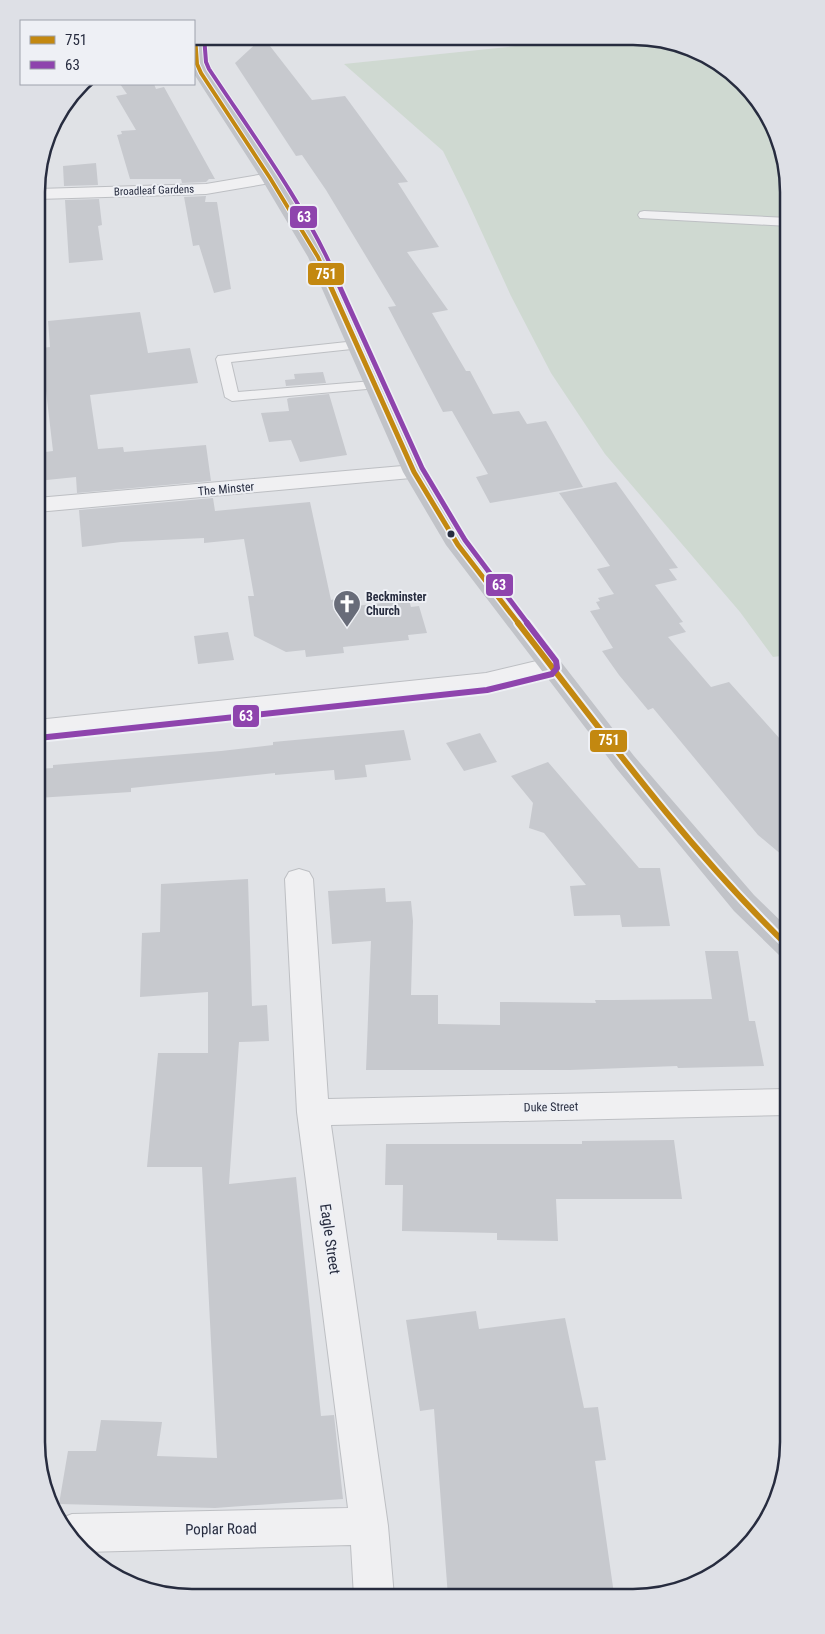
<svg xmlns="http://www.w3.org/2000/svg" width="825" height="1634" font-family="'Roboto Condensed',sans-serif">
  <style>
    .green { fill: #cfd9d1 }
    .building { fill: #c7c9ce }
    .lines { fill: none; stroke-linecap: round; stroke-linejoin: round }
    .lane-casing { stroke: #bdbfc3; stroke-width: 2 }
    .street-casing { stroke: #bdbfc3; stroke-width: 2 }
    .lane { fill: #f0f0f2; fill-rule: evenodd }
    .street { fill: #f0f0f2; fill-rule: evenodd }
    .secondary { fill: #c1c3c8; fill-rule: evenodd }
    .bus-1-far2-casing { stroke: #eef0f5; stroke-width: 6 }
    .bus-1-far1-casing { stroke: #eef0f5; stroke-width: 8 }
    .bus-1-casing { stroke: #eef0f5; stroke-width: 10 }
    .bus-2-far2-casing { stroke: #eef0f5; stroke-width: 6 }
    .bus-2-far1-casing { stroke: #eef0f5; stroke-width: 8 }
    .bus-2-casing { stroke: #eef0f5; stroke-width: 10 }
    .bus-1-far2 { stroke: #c38810; stroke-width: 4 }
    .bus-1-far1 { stroke: #c38810; stroke-width: 5 }
    .bus-1 { stroke: #c38810; stroke-width: 6 }
    .bus-2-far2 { stroke: #8e44ad; stroke-width: 4 }
    .bus-2-far1 { stroke: #8e44ad; stroke-width: 5 }
    .bus-2 { stroke: #8e44ad; stroke-width: 6 }
    .bus-dot { fill: #272c3f; stroke: #eef0f5; stroke-width: 2 }
    .labels { text-anchor: middle; stroke-width: 4; stroke-linejoin: round; paint-order: stroke }
    .far-street-label { font-size: 11px; fill: #272c3f; stroke: #eef0f5 }
    .street-label { font-size: 12px; fill: #272c3f; stroke: #eef0f5 }
    .poi-label { font-size: 12px; font-weight: bold; fill: #272c3f; stroke: #eef0f5; text-anchor: start }
    .near-street-label { font-size: 15px; fill: #272c3f; stroke: #eef0f5 }
    .rim { fill: none; stroke: #272c3f; stroke-width: 2.5 }
    .line-badge { stroke: #eef0f5; stroke-width: 2 }
    .badge-label { font-size: 14px; text-anchor: middle; font-weight: bold; fill: #fff }
  </style>
  <rect width="100%" height="100%" fill="#e0e2e6"/>
  <path class="green" d="M583 39H663L735 75 781 142 789 192V655L773 657 740 612 605 454 551 373 511 296 467 200 443 151 344 64Z"/>
  <path class="building" d="M263 37 312 100 345 96 408 182 398 183 439 247 407 252 448 310 432 313 466 371H470L493 414 519 411 527 424 546 421 583 487 490 503 476 477 488 474 452 411 443 412 388 307 396 306 326 190 302 155 296 156 235 63Z
    M120 84H154L156 89 164 87 215 179H209L206 182 182 183 181 179H130L117 135 122 134 121 131 136 130 116 96 127 94Z
    M96 163 98 185 64 186 63 166Z
    M206 196 205 202H217L231 289 214 293 199 245 193 246 184 197Z
    M99 199 102 225 98 226 103 260 69 263 65 200Z
    M140 312 148 353 190 348 198 383 90 395 98 449 123 447 124 452 206 445 211 481 77 493 76 477 37 481V453L53 451 41 348 50 347 48 321Z
    M323 372 326 383 286 386 285 380 295 379 294 374Z
    M329 394 347 455 300 462 291 440 269 442 261 413 289 411 287 399 289 398Z
    M616 482 678 568 669 569 677 580 655 585 683 622 679 623 686 632 668 637 711 687 729 682 789 749V861L758 835 653 708 648 710 619 675 602 651 613 648 590 611 600 609 596 602 600 601 598 598 614 594 597 569 610 566 559 493Z
    M213 498 215 511 310 502 331 600 335 599 337 608 409 600 411 607 419 606 427 633 408 635 409 640 343 647 344 653 306 657 305 650 286 652 254 636 248 596H254L244 539 204 543V538L121 542 82 547 79 510Z
    M228 632 234 660 198 664 194 636Z
    M404 730 411 760 365 765 367 777 335 780 334 770 275 775V773L131 788V792L37 798V769L53 768V765L221 751 273 745V742Z
    M480 733 497 762 464 771 446 743Z
    M548 762 639 868H660L670 926 622 927 620 915 574 916 570 886 586 885 544 833 529 828 533 803 511 776Z
    M248 879 252 1006 267 1005 269 1041 239 1042 229 1184 296 1177 321 1416 334 1415 343 1499 215 1508 59 1504 68 1451H96L101 1420 162 1422 157 1456 217 1458 202 1167H147L158 1053H208V992L140 997 142 933 160 932 161 884Z
    M385 888 386 902 411 901 413 921 411 995H438V1024L500 1025V1002L596 1003 595 1000H614L712 999 705 951H738L749 1021H755L764 1066 678 1068 677 1066 570 1070H366L371 941 332 944 328 891Z
    M674 1140 682 1199H556L558 1241 497 1240V1233L402 1231 403 1185H385L386 1144H582V1141Z
    M476 1311 479 1329 565 1318 584 1408 598 1407 606 1460 595 1461 614 1594 564 1598 448 1597 434 1409 420 1411 406 1320Z"/>
  <g class="lines">
    <defs>
      <path id="lane" d="M644 211 789 218V226L640 218 638 215 640 212Z
        M356 341 361 342 363 345 361 348 231 362 238 392 373 381 380 385 378 388 232 401 225 397 216 359 218 356Z"/>
      <path id="street" d="M270 173 276 174 279 178 276 182 206 194 38 199V189L206 184Z
        M414 465 422 467 425 472 422 477 37 512V498Z
        M549 658 558 660 562 666 558 672 486 689 37 738V720L486 673Z
        M299 869 309 872 313 879 328 1099 788 1089V1115L331 1125 388 1526 394 1597H354L351 1545 84 1552 62 1518 72 1514 348 1508 297 1112 285 879 289 872Z"/>
    </defs>
    <use href="#lane" class="lane-casing"/>
    <use href="#street" class="street-casing"/>
    <use href="#lane" class="lane"/>
    <use href="#street" class="street"/>
    <path class="secondary" d="M194 36H203L205 64 209 73 279 178 328 257 425 472 468 542 634 756 754 895 789 929V958L779 955 734 911 616 768 446 545 403 472 308 257 261 178 194 74Z"/>
    <defs>
      <path id="bus-1-far2" d="M195 36 197 64 201 73 270 178 318 257 326 275"/>
      <path id="bus-1-far1" d="M325 274 414 472 458 545 519 624"/>
      <path id="bus-1" d="M518 623C604 734 688 849 789 947"/>
      <path id="bus-2-far2" d="M204 36 206 62 209 69C252 134 304 204 335 275"/>
      <path id="bus-2-far1" d="M334 274 422 468 465 540 528 624"/>
      <path id="bus-2" d="M38 738 487 690 552 674 557 668 556 661 527 623"/>
    </defs>
    <use href="#bus-1-far2" class="bus-1-far2-casing"/>
    <use href="#bus-1-far1" class="bus-1-far1-casing"/>
    <use href="#bus-1" class="bus-1-casing"/>
    <use href="#bus-2-far2" class="bus-2-far2-casing"/>
    <use href="#bus-2-far1" class="bus-2-far1-casing"/>
    <use href="#bus-2" class="bus-2-casing"/>
    <use href="#bus-1-far2" class="bus-1-far2"/>
    <use href="#bus-1-far1" class="bus-1-far1"/>
    <use href="#bus-1" class="bus-1"/>
    <use href="#bus-2-far2" class="bus-2-far2"/>
    <use href="#bus-2-far1" class="bus-2-far1"/>
    <use href="#bus-2" class="bus-2"/>
  </g>
  <defs>
    <symbol id="church-pin" viewBox="-11 -11 22 30"><path d="M0 17L-7.5 6A9.5 9.5 0 1 1 7.5 6Z" fill="#686c79" stroke="#eef0f5"/><path d="M-1.2-6h2.4v3.5h3.3v2.4h-3.3V6h-2.4V-.1h-3.3v-2.4h3.3Z" fill="#fff"/></symbol>
  </defs>
  <g fill-rule="evenodd">
    <use href="#church-pin" x="331" y="588" width="32" height="43"/>
  </g>
  <circle class="bus-dot" cx="451" cy="534" r="4.5"/>
  <g class="labels">
    <g class="far-street-label">
      <text transform="translate(154 190) rotate(-2)" y="4">Broadleaf Gardens</text>
    </g>
    <g class="street-label">
      <text transform="translate(226 489) rotate(-5)" y="4">The Minster</text>
      <text transform="translate(551 1107) rotate(-1)" y="4">Duke Street</text>
    </g>
    <g class="poi-label">
      <text x="366" y="601">Beckminster<tspan x="366" dy="14">Church</tspan></text>
    </g>
    <g class="near-street-label">
      <text transform="translate(330 1239) rotate(82)" y="5">Eagle Street</text>
      <text transform="translate(221 1529) rotate(-1)" y="5">Poplar Road</text>
    </g>
  </g>
  <path d="M0 0H825V1634H0ZM192 45H633A147 147 0 0 1 780 192V1442A147 147 0 0 1 633 1589H192A147 147 0 0 1 45 1442V192A147 147 0 0 1 192 45Z" fill="#dee0e6" fill-rule="evenodd"/>
  <path class="rim" d="M192 45H633A147 147 0 0 1 780 192V1442A147 147 0 0 1 633 1589H192A147 147 0 0 1 45 1442V192A147 147 0 0 1 192 45Z"/>
  <g class="line-badge">
    <rect x="289" y="205" width="29" height="24" rx="5" fill="#8e44ad"/>
    <rect x="307" y="262" width="38" height="24" rx="5" fill="#c38810"/>
    <rect x="485" y="573" width="29" height="24" rx="5" fill="#8e44ad"/>
    <rect x="232" y="704" width="28" height="24" rx="5" fill="#8e44ad"/>
    <rect x="589" y="729" width="39" height="24" rx="5" fill="#c38810"/>
  </g>
  <g class="badge-label">
    <text x="304" y="222">63</text>
    <text x="326" y="279">751</text>
    <text x="499" y="590">63</text>
    <text x="246" y="721">63</text>
    <text x="609" y="745">751</text>
  </g>
  <rect x="20" y="20" width="175" height="65" fill="#eef0f5" stroke="#9ea2ac"/>
  <rect x="30" y="36" width="25" height="8" fill="#c38810" stroke="#9ea2ac"/>
  <text x="65" y="45" font-size="15" fill="#272c3f">751</text>
  <rect x="30" y="61" width="25" height="8" fill="#8e44ad" stroke="#9ea2ac"/>
  <text x="65" y="70" font-size="15" fill="#272c3f">63</text>
</svg>
